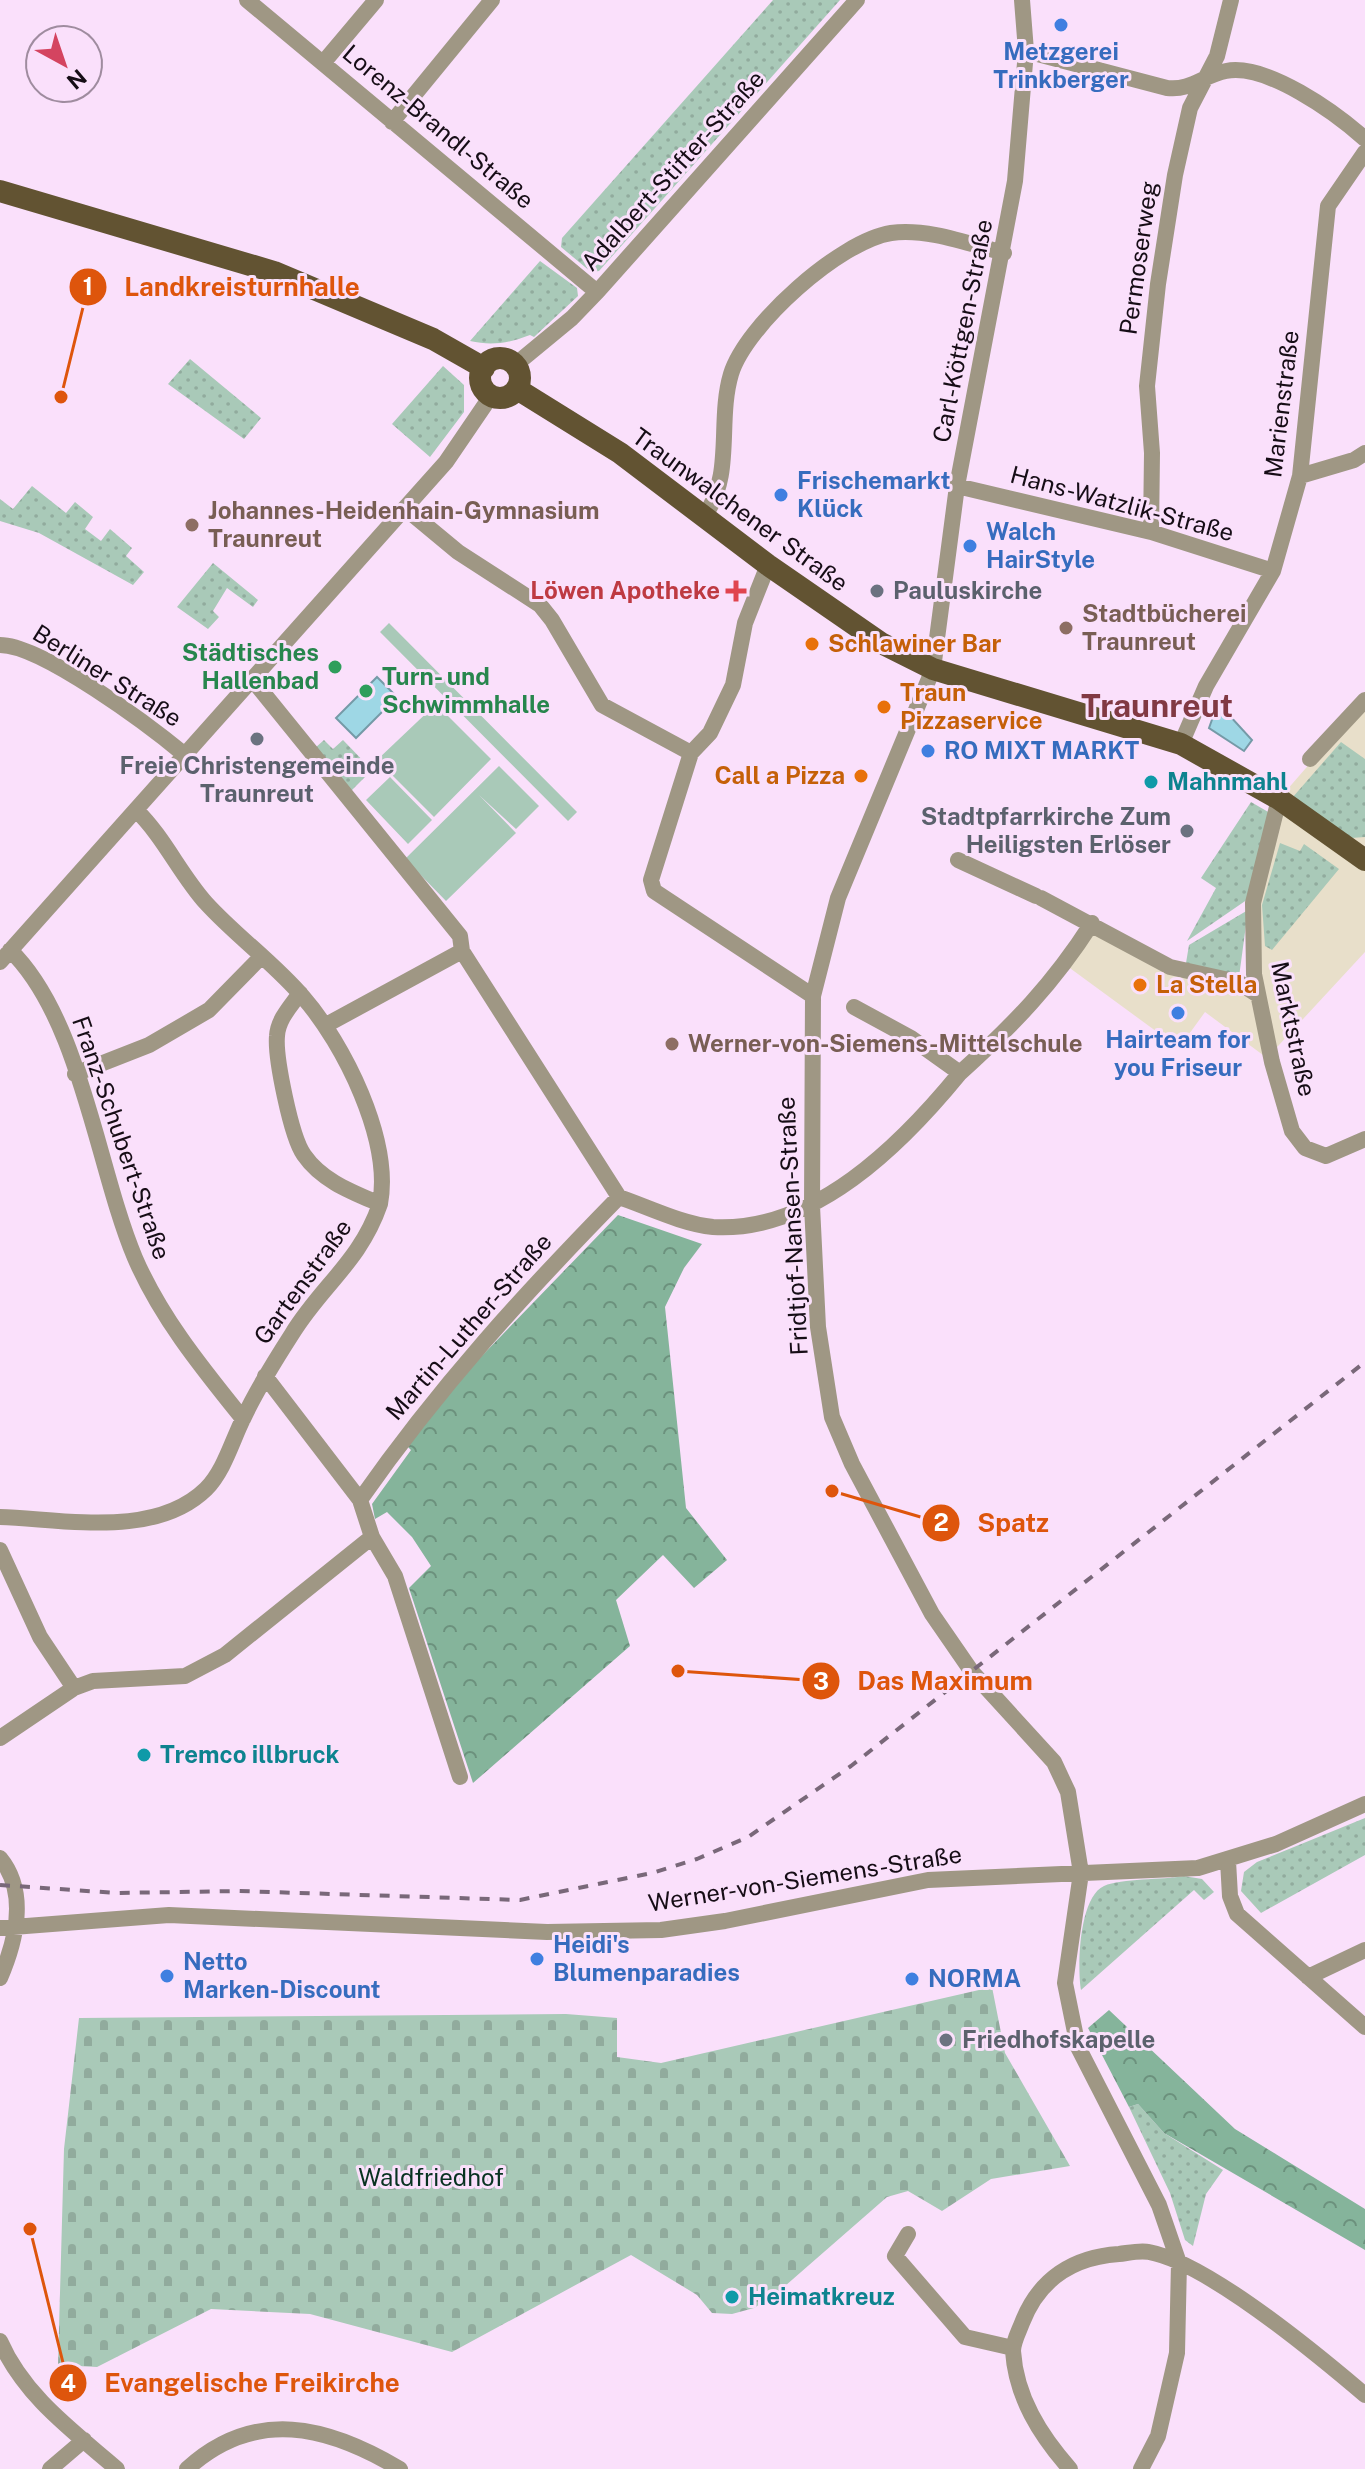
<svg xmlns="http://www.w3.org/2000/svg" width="1365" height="2469" font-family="'Public Sans',sans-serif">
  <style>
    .commercial { fill: #e8dfca }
    .green { fill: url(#green-dots) }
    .forest { fill: url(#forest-crowns) }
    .cemetery { fill: url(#cemetery-stones) }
    .pitch { fill: #a9c9b8 }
    .water { fill: #9ed7e5; stroke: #759aa7; stroke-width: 2 }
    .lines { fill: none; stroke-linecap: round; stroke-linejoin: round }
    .minor { stroke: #9f9784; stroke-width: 16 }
    .major { stroke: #625332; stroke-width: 22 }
    .rail { stroke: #796879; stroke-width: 4; stroke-dasharray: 10 10; stroke-linecap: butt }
    .shop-dot { fill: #3f7fe0; stroke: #fae0fb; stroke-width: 3 }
    .education-dot { fill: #8d6e63; stroke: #fae0fb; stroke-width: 3 }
    .health-dot { fill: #e0444e; stroke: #fae0fb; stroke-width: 3 }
    .worship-dot { fill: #6b7280; stroke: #fae0fb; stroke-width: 3 }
    .food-dot { fill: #e8710a; stroke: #fae0fb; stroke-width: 3 }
    .leisure-dot { fill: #2e9e5b; stroke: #fae0fb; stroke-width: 3 }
    .culture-dot { fill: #0f9aa8; stroke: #fae0fb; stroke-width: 3 }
    .labels { text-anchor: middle; stroke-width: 6; stroke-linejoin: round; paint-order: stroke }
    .shop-label { font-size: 24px; font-weight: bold; fill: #366cbe; stroke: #fae0fb; text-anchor: start }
    .street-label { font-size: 24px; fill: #160d16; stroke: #fae0fb }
    .education-label { font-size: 24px; font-weight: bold; fill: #785e54; stroke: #fae0fb; text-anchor: start }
    .health-label { font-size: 24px; font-weight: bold; fill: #be3a42; stroke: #fae0fb; text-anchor: end }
    .worship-label { font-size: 24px; font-weight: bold; fill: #5b616d; stroke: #fae0fb; text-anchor: start }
    .food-label { font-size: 24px; font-weight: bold; fill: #c56008; stroke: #fae0fb; text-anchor: start }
    .leisure-label { font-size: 24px; font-weight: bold; fill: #27864d; stroke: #fae0fb; text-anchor: end }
    .culture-label { font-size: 24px; font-weight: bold; fill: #0d838f; stroke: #fae0fb; text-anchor: start }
    .park-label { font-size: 24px; fill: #083221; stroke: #fae0fb }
    .district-label { font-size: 32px; font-weight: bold; fill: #813943; stroke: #fae0fb }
    .leader { fill: none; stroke: #de550c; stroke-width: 3 }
    .callout-dot { fill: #de550c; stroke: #fae0fb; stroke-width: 3 }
    .mark-label { font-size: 24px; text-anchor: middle; font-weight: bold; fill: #fff }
    .callout-label { font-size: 26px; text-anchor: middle; font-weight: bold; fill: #de550c; stroke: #fae0fb; stroke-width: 6; stroke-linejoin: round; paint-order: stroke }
  </style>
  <defs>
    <pattern id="green-dots" width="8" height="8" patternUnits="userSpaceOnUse" patternTransform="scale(2)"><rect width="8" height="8" fill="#a9c9b8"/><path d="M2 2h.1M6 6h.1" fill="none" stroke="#91ab9d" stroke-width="1.8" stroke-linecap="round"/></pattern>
    <pattern id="forest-crowns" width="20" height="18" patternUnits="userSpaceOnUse" patternTransform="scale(2)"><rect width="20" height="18" fill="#85b49b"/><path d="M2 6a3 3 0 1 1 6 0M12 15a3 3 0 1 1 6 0" fill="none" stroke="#6c917d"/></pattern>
    <pattern id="cemetery-stones" width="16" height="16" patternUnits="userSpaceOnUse" patternTransform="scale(2)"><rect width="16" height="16" fill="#a9c9b8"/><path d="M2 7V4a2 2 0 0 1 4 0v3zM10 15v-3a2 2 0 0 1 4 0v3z" fill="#91ab9d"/></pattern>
  </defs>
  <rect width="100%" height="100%" fill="#fae0fb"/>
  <path class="commercial" d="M1365 700V952L1267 1058 1205 1012 1179 1048 1067 966 1092 923 1138 949 1237 982 1253 974V927L1279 799Z"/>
  <path class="green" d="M773 0H840L599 271 591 272 561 247 562 238Z
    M540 261 577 288 578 296 534 337 530 335C509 343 492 346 470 341Z
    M190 359 261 418 244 439 168 384Z
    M443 366 464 385V412L430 457 392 424Z
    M32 486 66 513 75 502 93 517 85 529 101 541 110 529 132 548 126 556 144 572 133 585 39 533 0 521V499L13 509Z
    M213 563 258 600 253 607 227 588 213 611 219 617 208 629 177 607Z
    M324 740 333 749 343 740 372 770 350 792 315 748Z
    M1341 742 1365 759V837L1351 838 1292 798Z
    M1251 802 1270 813 1251 897 1187 941 1216 888 1201 878Z
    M1280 843 1300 851 1304 844 1339 869 1272 950 1265 946 1262 905Z
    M1248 910 1239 977 1186 963 1189 945Z
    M1365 1818V1855L1261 1913 1241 1891 1244 1872 1257 1862Z
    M1184 1876 1202 1879 1214 1892 1204 1900 1194 1890 1081 1990C1077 1967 1079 1897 1104 1886 1122 1878 1162 1880 1184 1876Z
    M1138 2104 1164 2133 1223 2170 1206 2194 1193 2246 1185 2240 1170 2193 1129 2107Z"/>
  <path class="forest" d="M618 1215 702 1244 684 1268 665 1307 686 1508 727 1560 694 1588 663 1555 616 1600 630 1646 473 1783 409 1588 431 1566 412 1537 387 1512 375 1519 372 1504 411 1450 406 1445 446 1393Z
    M1109 2010 1235 2129 1365 2209V2250L1164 2133 1138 2104 1129 2107 1088 2028Z"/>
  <path class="cemetery" d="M992 1987 1005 2053 1070 2166 991 2179 942 2211 908 2191 887 2197 777 2293 754 2308 732 2314 712 2313 697 2295 631 2255 452 2352 310 2314 211 2309 97 2367 58 2365 64 2149 79 2018 566 2014 617 2018V2057L661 2063Z"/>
  <path class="pitch" d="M389 623 577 812 568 821 380 632Z
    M436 704 491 759 434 817 377 760Z
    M499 766 539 806 516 829 479 795 516 833 446 901 405 859Z
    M390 777 432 820 408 844 366 800Z"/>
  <path class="water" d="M377 677 397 697 356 738 336 718Z
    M1218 703 1252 740 1244 751 1209 728Z"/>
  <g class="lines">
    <path class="minor" d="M247 0 597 292
      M1022 0 1026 51 1015 181 957 486 933 669 838 898 813 996 812 1206 818 1327 832 1417 852 1464 932 1614 972 1672 1054 1762 1068 1792 1081 1873 1065 1983 1078 2047 1159 2205 1179 2263 1177 2353 1158 2436 1141 2469
      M1026 51 1167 88C1191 91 1204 75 1226 71 1267 63 1336 113 1365 139
      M323 63 376 0
      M392 122 492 0
      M515 365 572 318 598 291 857 0
      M1300 476 1354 460 1365 453
      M957 486 1151 532 1273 571
      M405 508 458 552 540 605 552 620 602 705 691 753
      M705 515C734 474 717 421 731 374 746 325 840 241 891 233 928 228 969 244 1004 253
      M1151 532 1152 453 1147 386 1158 284 1175 175 1190 108 1217 56 1231 0
      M768 565 745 623 733 685 710 733 691 753 651 880 654 891 813 996
      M0 645C42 645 150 726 185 755
      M252 679 460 936 462 951 619 1197C648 1207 682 1224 713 1227 814 1233 902 1144 960 1073
      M1181 744 1206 686 1273 571 1300 476 1328 206 1365 152
      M1310 759 1365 700
      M1279 799 1253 903 1254 974 1272 1062 1292 1131 1305 1148 1326 1156 1365 1139
      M136 810C164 837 180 874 206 903 236 936 274 963 303 997 344 1044 392 1140 380 1204 352 1192 322 1181 304 1155 291 1137 275 1057 277 1036 278 1019 291 1006 300 993
      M958 860 1036 896
      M1041 898 1170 967 1238 982 1258 995
      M10 950C81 1019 97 1168 135 1258 161 1318 202 1368 243 1419
      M0 962 446 462 491 396
      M854 1007 911 1038 960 1073C1014 1024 1053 984 1092 923
      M326 1025 462 951
      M75 1074 149 1045 209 1010 260 958
      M265 1376 360 1500
      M0 1517C63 1519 155 1539 206 1489 224 1471 232 1441 243 1419 257 1389 274 1362 292 1334 322 1285 360 1262 380 1204
      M372 1537 395 1576 460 1777
      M0 1550 40 1637 74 1688
      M0 1738 74 1688 93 1681 185 1676 225 1655 372 1537 360 1500C439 1387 523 1295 619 1197
      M0 1858C28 1892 16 1941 0 1978
      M1228 1861 1230 1896 1237 1914 1365 2027
      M0 1928 169 1915 547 1932 661 1930 725 1921 928 1880 1198 1868 1276 1844 1365 1804
      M1308 1977 1365 1950
      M908 2234 895 2256 965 2337 1013 2348
      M0 2341C24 2396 73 2431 117 2469
      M50 2469 84 2440
      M187 2469C255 2407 328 2426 400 2469
      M1070 2469C1040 2435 1016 2397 1013 2351 1013 2342 1019 2331 1022 2323 1039 2279 1073 2257 1119 2254 1128 2253 1140 2250 1149 2252 1208 2263 1318 2355 1365 2395"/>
    <path class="major" d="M0 191 274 272 433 339 484 368
      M480 378a20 20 0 1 1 40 0a20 20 0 1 1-40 0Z
      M517 389 620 453 768 565 881 643 933 669 1181 744 1279 799 1365 860"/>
    <path class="rail" d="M0 1885 117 1893 238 1891 520 1900 652 1873 697 1859 748 1837 851 1766 1365 1362"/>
  </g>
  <g class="shop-dot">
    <circle cx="1061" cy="25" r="8"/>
    <circle cx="781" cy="495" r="8"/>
    <circle cx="970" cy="546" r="8"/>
    <circle cx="928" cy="751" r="8"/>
    <circle cx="1178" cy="1013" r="8"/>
    <circle cx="537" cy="1959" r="8"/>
    <circle cx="167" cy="1976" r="8"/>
    <circle cx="912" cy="1979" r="8"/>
  </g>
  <g class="education-dot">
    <circle cx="192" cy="525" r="8"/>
    <circle cx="1066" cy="628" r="8"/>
    <circle cx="672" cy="1044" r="8"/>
  </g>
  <path class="health-dot" d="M732 579h8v8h8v8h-8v8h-8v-8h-8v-8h8z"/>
  <g class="worship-dot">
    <circle cx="877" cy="591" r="8"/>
    <circle cx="257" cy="739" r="8"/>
    <circle cx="1187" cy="831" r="8"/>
    <circle cx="946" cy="2040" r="8"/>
  </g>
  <g class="food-dot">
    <circle cx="812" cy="644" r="8"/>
    <circle cx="884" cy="707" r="8"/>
    <circle cx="861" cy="776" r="8"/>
    <circle cx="1140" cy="985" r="8"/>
  </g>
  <g class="leisure-dot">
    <circle cx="335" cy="667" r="8"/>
    <circle cx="366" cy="691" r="8"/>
  </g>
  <g class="culture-dot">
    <circle cx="1151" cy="782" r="8"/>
    <circle cx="144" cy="1755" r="8"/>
    <circle cx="732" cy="2297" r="8"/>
  </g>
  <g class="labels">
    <g class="shop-label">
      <text x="1061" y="60" text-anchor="middle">Metzgerei<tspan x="1061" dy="28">Trinkberger</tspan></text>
      <text x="797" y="489">Frischemarkt<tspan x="797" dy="28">Klück</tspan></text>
      <text x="986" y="540">Walch<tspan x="986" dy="28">HairStyle</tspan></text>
      <text x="944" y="759">RO MIXT MARKT</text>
      <text x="1178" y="1048" text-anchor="middle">Hairteam for<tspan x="1178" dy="28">you Friseur</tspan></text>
      <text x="553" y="1953">Heidi's<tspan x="553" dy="28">Blumenparadies</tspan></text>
      <text x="183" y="1970">Netto<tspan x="183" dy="28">Marken-Discount</tspan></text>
      <text x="928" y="1987">NORMA</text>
    </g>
    <g class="street-label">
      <text transform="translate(438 127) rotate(40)" y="8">Lorenz-Brandl-Straße</text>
      <text transform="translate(673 171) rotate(-48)" y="8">Adalbert-Stifter-Straße</text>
      <text transform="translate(1139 258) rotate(-82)" y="8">Permoserweg</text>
      <text transform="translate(963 331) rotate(-79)" y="8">Carl-Köttgen-Straße</text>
      <text transform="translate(1282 404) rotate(-83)" y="8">Marienstraße</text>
      <text transform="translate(1122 504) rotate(15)" y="8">Hans-Watzlik-Straße</text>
      <text transform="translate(740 510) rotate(36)" y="8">Traunwalchener Straße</text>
      <text transform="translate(107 676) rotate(32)" y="8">Berliner Straße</text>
      <text transform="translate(1293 1029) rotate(78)" y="8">Marktstraße</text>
      <text transform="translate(121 1138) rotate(71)" y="8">Franz-Schubert-Straße</text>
      <text transform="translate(793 1226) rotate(-93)" y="8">Fridtjof-Nansen-Straße</text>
      <text transform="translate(303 1282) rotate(-54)" y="8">Gartenstraße</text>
      <text transform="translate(469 1327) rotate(-49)" y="8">Martin-Luther-Straße</text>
      <text transform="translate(805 1879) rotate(-9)" y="8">Werner-von-Siemens-Straße</text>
    </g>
    <g class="education-label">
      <text x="208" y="519">Johannes-Heidenhain-Gymnasium<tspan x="208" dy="28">Traunreut</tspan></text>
      <text x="1082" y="622">Stadtbücherei<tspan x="1082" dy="28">Traunreut</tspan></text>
      <text x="688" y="1052">Werner-von-Siemens-Mittelschule</text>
    </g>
    <g class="health-label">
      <text x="720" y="599">Löwen Apotheke</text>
    </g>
    <g class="worship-label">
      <text x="893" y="599">Pauluskirche</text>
      <text x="257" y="774" text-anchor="middle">Freie Christengemeinde<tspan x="257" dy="28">Traunreut</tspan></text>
      <text x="1171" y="825" text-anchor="end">Stadtpfarrkirche Zum<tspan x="1171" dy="28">Heiligsten Erlöser</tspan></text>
      <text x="962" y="2048">Friedhofskapelle</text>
    </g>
    <g class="food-label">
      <text x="828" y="652">Schlawiner Bar</text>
      <text x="900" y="701">Traun<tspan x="900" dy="28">Pizzaservice</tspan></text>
      <text x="845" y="784" text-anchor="end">Call a Pizza</text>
      <text x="1156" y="993">La Stella</text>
    </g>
    <g class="leisure-label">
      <text x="319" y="661">Städtisches<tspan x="319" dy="28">Hallenbad</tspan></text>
      <text x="382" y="685" text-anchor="start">Turn- und<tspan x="382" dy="28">Schwimmhalle</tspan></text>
    </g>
    <g class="culture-label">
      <text x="1167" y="790">Mahnmahl</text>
      <text x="160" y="1763">Tremco illbruck</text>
      <text x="748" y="2305">Heimatkreuz</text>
    </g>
    <g class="park-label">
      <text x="431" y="2186">Waldfriedhof</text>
    </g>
    <g class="district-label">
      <text x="1157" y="717">Traunreut</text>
    </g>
  </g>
  <path class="leader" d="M61 397L88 287M832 1491L941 1523M678 1671L821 1681M30 2229L68 2383"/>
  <g class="callout-dot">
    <circle cx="61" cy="397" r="8"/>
    <circle cx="832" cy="1491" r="8"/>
    <circle cx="678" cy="1671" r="8"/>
    <circle cx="30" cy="2229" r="8"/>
    <circle cx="88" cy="287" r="20"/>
    <circle cx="941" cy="1523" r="20"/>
    <circle cx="821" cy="1681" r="20"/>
    <circle cx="68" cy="2383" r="20"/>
  </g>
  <g class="mark-label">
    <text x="88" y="295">1</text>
    <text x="941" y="1531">2</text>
    <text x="821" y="1690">3</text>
    <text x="68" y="2392">4</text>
  </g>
  <g class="callout-label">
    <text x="242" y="296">Landkreisturnhalle</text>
    <text x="1013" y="1532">Spatz</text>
    <text x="945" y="1690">Das Maximum</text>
    <text x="252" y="2392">Evangelische Freikirche</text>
  </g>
  <g transform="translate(64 64) rotate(140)"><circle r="38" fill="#fae0fb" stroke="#9f8c9f" stroke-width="2"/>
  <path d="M0-6L14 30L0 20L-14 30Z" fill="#d44460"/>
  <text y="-12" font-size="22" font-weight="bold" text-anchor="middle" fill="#160d16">N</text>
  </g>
</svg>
